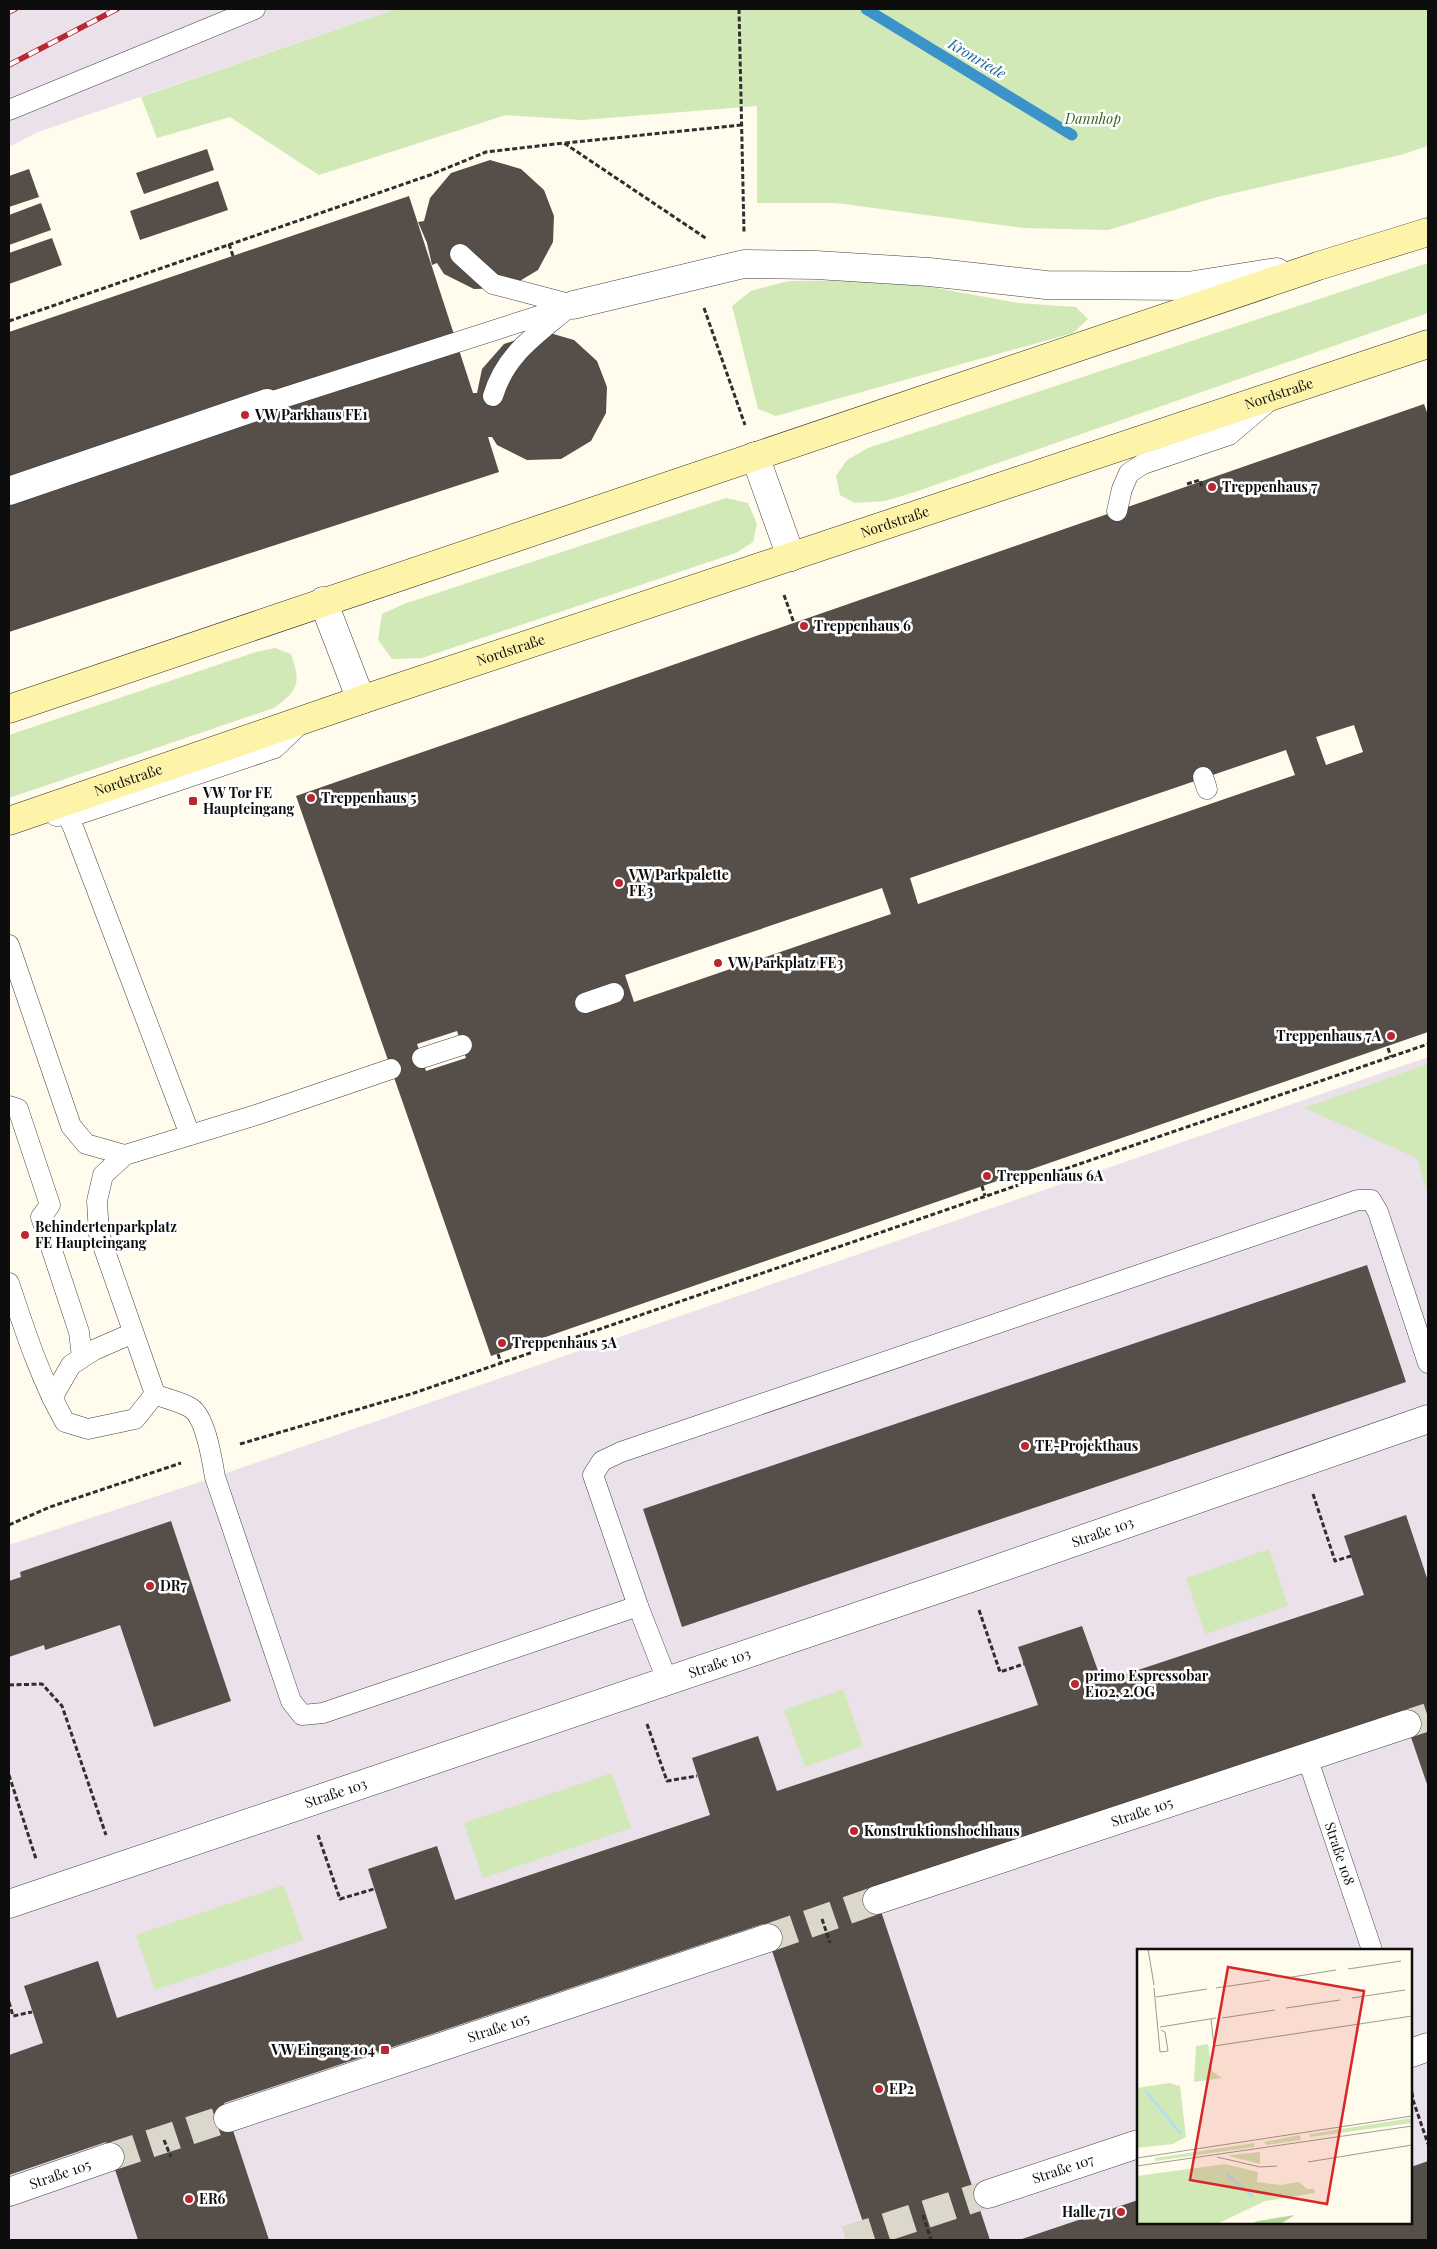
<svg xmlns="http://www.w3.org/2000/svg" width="1437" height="2249" font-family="'Playfair Display',serif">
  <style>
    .industrial { fill: #eae1eb; fill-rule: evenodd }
    .green { fill: #d1e8b7 }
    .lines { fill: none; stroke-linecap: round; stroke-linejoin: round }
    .stream { stroke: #3b93ca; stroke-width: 11 }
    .building { fill: #554e49; fill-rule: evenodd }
    .street-tunnel { stroke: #dbd7cb; stroke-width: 28; stroke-dasharray: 28 14; stroke-linecap: butt }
    .lane-casing { stroke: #404040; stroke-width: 21 }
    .street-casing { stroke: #404040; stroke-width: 29 }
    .secondary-casing { stroke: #2f2f2f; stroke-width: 29 }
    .path { stroke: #2f2f2f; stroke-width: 3; stroke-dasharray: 5 2.5; stroke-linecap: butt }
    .lane { stroke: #fff; stroke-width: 20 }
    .street { stroke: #fff; stroke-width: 28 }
    .secondary { stroke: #fdf3a9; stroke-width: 28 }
    .rail-casing { stroke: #b92831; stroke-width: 5.5 }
    .rail { stroke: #fff; stroke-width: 4; stroke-dasharray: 11; stroke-linecap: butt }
    .poi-dot { fill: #b92831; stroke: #fff; stroke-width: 2 }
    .labels { text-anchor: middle; stroke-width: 5; stroke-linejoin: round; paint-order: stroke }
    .park-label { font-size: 14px; font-style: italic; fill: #2e631f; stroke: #fff }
    .street-label { font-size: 14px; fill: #0d0d0d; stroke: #fff }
    .poi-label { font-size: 14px; font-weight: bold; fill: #0d0d0d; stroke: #fff; text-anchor: start }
    .water-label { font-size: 15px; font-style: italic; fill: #19649b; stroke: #fff }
    .inset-river { fill: none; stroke: #b3ddf5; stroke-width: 2.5 }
    .inset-road { fill: none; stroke: #9e9c93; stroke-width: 1 }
    .view { fill: #d62828; fill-opacity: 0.15; stroke: #d62828; stroke-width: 2.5 }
    .inset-edge { fill: none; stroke: #0d0d0d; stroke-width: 2.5 }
  </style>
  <rect width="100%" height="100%" fill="#fffbed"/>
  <path class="industrial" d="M9 9H396L38 132 9 147Z
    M1428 1057V2240H9V1545L215 1477ZM1138 1950H1411V2223H1138Z"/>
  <path class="green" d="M396 9H1428V146L1400 155 1217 197 1108 230 1023 228 836 203H757V106L582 120 506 115 319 175 230 117 157 138 141 97Z
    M1428 263V313L915 492 885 501 855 503 840 495 836 476 847 460 868 448Z
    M893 280 1018 303 1076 307 1088 319 1073 333 776 416 758 409 732 306 751 291 789 281Z
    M726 498 748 503 757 524 753 542 736 553 422 658 392 659 378 640 382 614 404 604Z
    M275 648 291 654C301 683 299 690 274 708L9 798V735L256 652Z
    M1428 1064V1194L1417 1158 1304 1108Z
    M1269 1549 1288 1606 1205 1634 1186 1578Z
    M843 1689 863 1746 805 1767 784 1710Z
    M612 1773 631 1828 483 1878 464 1823Z
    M284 1885 303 1940 155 1990 136 1935Z"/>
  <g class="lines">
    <path class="stream" d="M866 9 1072 135"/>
  </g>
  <path class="building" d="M207 149 214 170 144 194 136 173Z
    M490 160 521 169 544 190 554 216 553 242 538 270 508 288 474 289 444 274 437 263 432 265 427 243 418 222 424 221 430 198 451 173Z
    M29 169 39 197 9 207V176Z
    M218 181 228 210 140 240 130 211Z
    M409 196 473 393H477L482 369 504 344 543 331 574 340 597 361 607 387 606 413 591 441 561 459 527 460 497 445 492 437H488L499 472 9 632V332Z
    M41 203 51 230 9 245V215Z
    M52 238 62 265 9 284V253Z
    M1424 404 1428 415V1032L491 1356 296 796ZM1354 725 1363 752 1326 765 1316 737ZM1286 750 1295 775 918 904 910 878ZM882 888 891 914 634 1002 625 975ZM457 1031 466 1058 426 1071 417 1044Z
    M1367 1265 1406 1382 682 1627 643 1509Z
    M1406 1515 1428 1581V1787L1402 1711 873 1887 990 2240H869L763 1924 224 2103 269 2240H138L106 2142 9 2175V2055L43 2043 24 1986 98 1961 117 2018 387 1928 368 1869 437 1846 455 1900 710 1815 692 1758 758 1736 777 1791 1038 1705 1018 1647 1082 1626 1102 1682 1364 1595 1344 1536Z
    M171 1521 231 1701 154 1727 120 1625 45 1650 44 1645 9 1657V1581L21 1577 20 1572Z
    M1428 2161V2240H1019L1138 2200V2223H1411V2167Z"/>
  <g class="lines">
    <path class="street-tunnel" d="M1407 1724 1428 1717
      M768 1938 877 1900
      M110 2157 228 2118
      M846 2240 988 2194"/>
    <defs>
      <g id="lane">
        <path d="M9 110 255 9"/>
        <path d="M460 254 493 284 573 305"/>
        <path d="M493 396C505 356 532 338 563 312"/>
        <path d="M267 403 573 305"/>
        <path d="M1117 511 1122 489 1129 473 1143 464 1229 435 1268 402"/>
        <path d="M1203 777 1207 789"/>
        <path d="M62 803 73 827 190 1135"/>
        <path d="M56 816 79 814 275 748 301 723"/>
        <path d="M9 945 71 1126 86 1144 125 1155"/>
        <path d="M585 1003 614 993"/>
        <path d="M422 1058 462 1045"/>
        <path d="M391 1069 259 1114 125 1155 103 1175 97 1201 99 1234 155 1394C166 1399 181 1402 191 1408 206 1418 212 1460 215 1477L291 1701 302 1715 323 1713 638 1606"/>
        <path d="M9 1106 18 1109 50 1205 41 1217 79 1332 82 1357"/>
        <path d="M9 1283C25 1331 40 1378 65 1422L88 1429 135 1419 155 1394"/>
        <path d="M52 1398 71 1365 94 1350 133 1333"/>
        <path d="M667 1680 638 1606 593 1475 602 1461 621 1452 1358 1200H1371L1378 1212 1428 1363"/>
        <path id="s1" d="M1307 1757 1372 1950"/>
      </g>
      <g id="street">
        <path d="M573 305 744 264 816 265 929 272 1046 285 1188 286 1277 272"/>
        <path d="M755 456 791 557"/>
        <path d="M9 491 267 403"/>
        <path d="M323 601 361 700"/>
        <path id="s2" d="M877 1900 1407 1724"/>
        <path id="s3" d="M9 1904 968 1579 1428 1419"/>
        <path d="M1411 2053 1428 2047"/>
        <path id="s4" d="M228 2118 768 1938"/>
        <path id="s5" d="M9 2192 110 2157"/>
        <path id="s6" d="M988 2194 1138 2144"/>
      </g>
      <g id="secondary">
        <path d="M9 709 1318 266 1428 232"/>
        <path id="s7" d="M9 821 361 700 1428 344"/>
      </g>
    </defs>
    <use href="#lane" class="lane-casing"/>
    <use href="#street" class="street-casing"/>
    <use href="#secondary" class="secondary-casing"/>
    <path class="path" d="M739 9 744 232
      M565 143 741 125
      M229 244 233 256
      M704 308 745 425
      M9 321 430 175 486 152 564 143 707 239
      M1187 484 1200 480 1202 487
      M784 595 794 623
      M1388 1048 1391 1057
      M982 1186 985 1196
      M498 1354 501 1363
      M240 1444 414 1393 1428 1044
      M1313 1494 1335 1561 1351 1556
      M9 1525 50 1507 181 1463
      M979 1610 1000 1672 1024 1664
      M9 1685 42 1684 62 1706 106 1835
      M647 1724 667 1781 697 1776
      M9 1775 36 1859
      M318 1835 340 1899 374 1889
      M822 1919 830 1943
      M9 2002 13 2016 32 2012
      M1411 2085 1413 2100 1428 2144
      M164 2140 171 2157
      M923 2215 931 2240"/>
    <use href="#lane" class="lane"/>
    <use href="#street" class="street"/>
    <use href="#secondary" class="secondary"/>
    <defs>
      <path id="rail" d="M9 12 15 9
        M9 65 117 9"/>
    </defs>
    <use href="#rail" class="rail-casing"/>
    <use href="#rail" class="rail"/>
  </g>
  <g class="poi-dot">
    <circle cx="245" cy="415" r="5"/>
    <circle cx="1212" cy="487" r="5"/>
    <circle cx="804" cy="626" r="5"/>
    <circle cx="311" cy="798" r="5"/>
    <rect x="188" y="796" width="10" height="10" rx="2.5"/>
    <circle cx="619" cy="883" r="5"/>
    <circle cx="718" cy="963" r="5"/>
    <circle cx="1391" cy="1036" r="5"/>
    <circle cx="987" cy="1176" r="5"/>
    <circle cx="25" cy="1235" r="5"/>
    <circle cx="502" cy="1343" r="5"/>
    <circle cx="1025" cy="1446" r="5"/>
    <circle cx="150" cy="1586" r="5"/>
    <circle cx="1075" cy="1684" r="5"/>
    <circle cx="854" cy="1831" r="5"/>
    <rect x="380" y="2045" width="10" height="10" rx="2.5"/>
    <circle cx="879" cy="2089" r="5"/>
    <circle cx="189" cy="2199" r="5"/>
    <circle cx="1121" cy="2212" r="5"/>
  </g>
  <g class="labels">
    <g class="park-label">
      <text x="1093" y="124">Dannhop</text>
    </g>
    <g class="street-label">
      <text dy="5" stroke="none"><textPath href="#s7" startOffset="1340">Nordstraße</textPath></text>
      <text dy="5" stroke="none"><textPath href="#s7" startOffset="935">Nordstraße</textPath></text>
      <text dy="5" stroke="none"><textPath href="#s7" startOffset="530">Nordstraße</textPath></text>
      <text dy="5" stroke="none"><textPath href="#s7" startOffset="126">Nordstraße</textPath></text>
      <text dy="5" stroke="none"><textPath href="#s3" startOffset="1155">Straße 103</textPath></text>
      <text dy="5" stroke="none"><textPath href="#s3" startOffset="750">Straße 103</textPath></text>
      <text dy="5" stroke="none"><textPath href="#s3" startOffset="345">Straße 103</textPath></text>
      <text dy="5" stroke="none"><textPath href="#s2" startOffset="279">Straße 105</textPath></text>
      <text dy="5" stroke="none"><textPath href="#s1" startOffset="102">Straße 108</textPath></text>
      <text dy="5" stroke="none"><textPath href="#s4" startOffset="285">Straße 105</textPath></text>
      <text dy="5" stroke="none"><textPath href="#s6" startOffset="79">Straße 107</textPath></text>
      <text dy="5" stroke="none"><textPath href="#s5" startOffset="54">Straße 105</textPath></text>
    </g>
    <g class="poi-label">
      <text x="255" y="420">VW Parkhaus FE1</text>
      <text x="1222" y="492">Treppenhaus 7</text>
      <text x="814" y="631">Treppenhaus 6</text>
      <text x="203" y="798">VW Tor FE<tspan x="203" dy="16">Haupteingang</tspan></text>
      <text x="321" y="803">Treppenhaus 5</text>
      <text x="629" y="880">VW Parkpalette<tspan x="629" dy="16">FE3</tspan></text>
      <text x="728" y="968">VW Parkplatz FE3</text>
      <text x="1381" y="1041" text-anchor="end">Treppenhaus 7A</text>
      <text x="997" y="1181">Treppenhaus 6A</text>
      <text x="35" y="1232">Behindertenparkplatz<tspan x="35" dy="16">FE Haupteingang</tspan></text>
      <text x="512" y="1348">Treppenhaus 5A</text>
      <text x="1035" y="1451">TE-Projekthaus</text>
      <text x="160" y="1591">DR7</text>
      <text x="1085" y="1681">primo Espressobar<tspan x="1085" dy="16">E102, 2.OG</tspan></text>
      <text x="864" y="1836">Konstruktionshochhaus</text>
      <text x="375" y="2055" text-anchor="end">VW Eingang 104</text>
      <text x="889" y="2094">EP2</text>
      <text x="199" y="2204">ER6</text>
      <text x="1111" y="2217" text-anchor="end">Halle 71</text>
    </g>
    <g class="water-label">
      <text transform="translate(977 59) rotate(31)" y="5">Kronriede</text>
    </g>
  </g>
  <g transform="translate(1137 1949)">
    <rect width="275" height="275" fill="#fffbed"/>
    <path d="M71 95 75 122 85 129 57 133 59 97ZM32 134 43 137 49 188 36 195 0 199V139ZM275 169V174L173 188V185ZM163 186 164 191 129 196 127 193ZM118 194 117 198 18 212V209ZM123 203V215L92 207 94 206ZM88 215 121 223 120 233 144 236 162 233 170 240H177L178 244 128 252 80 275H0V227Z" fill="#d1e8b7"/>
    <path d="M158 266 143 275H113L121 272Z" fill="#b5d897"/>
    <path class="inset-river" d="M8 141 44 185M90 225 116 248"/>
    <path class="inset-road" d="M11 0 17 36M211 20 264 12M149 29 199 21M17 39 23 103 31 102 28 83 24 81M79 39 133 31M19 48 70 40M215 49 268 41M149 59 203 51M85 69 138 61M74 70 77 97 275 67M23 78 79 69M80 208 123 218 140 217M0 209 275 167M171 213 275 196M0 217 275 177"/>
    <path class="view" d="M91 18 227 42 190 255 53 231Z"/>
    <rect width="275" height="275" class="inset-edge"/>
  </g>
  <rect width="1437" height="2249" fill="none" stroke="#0d0d0d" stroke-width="20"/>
</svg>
